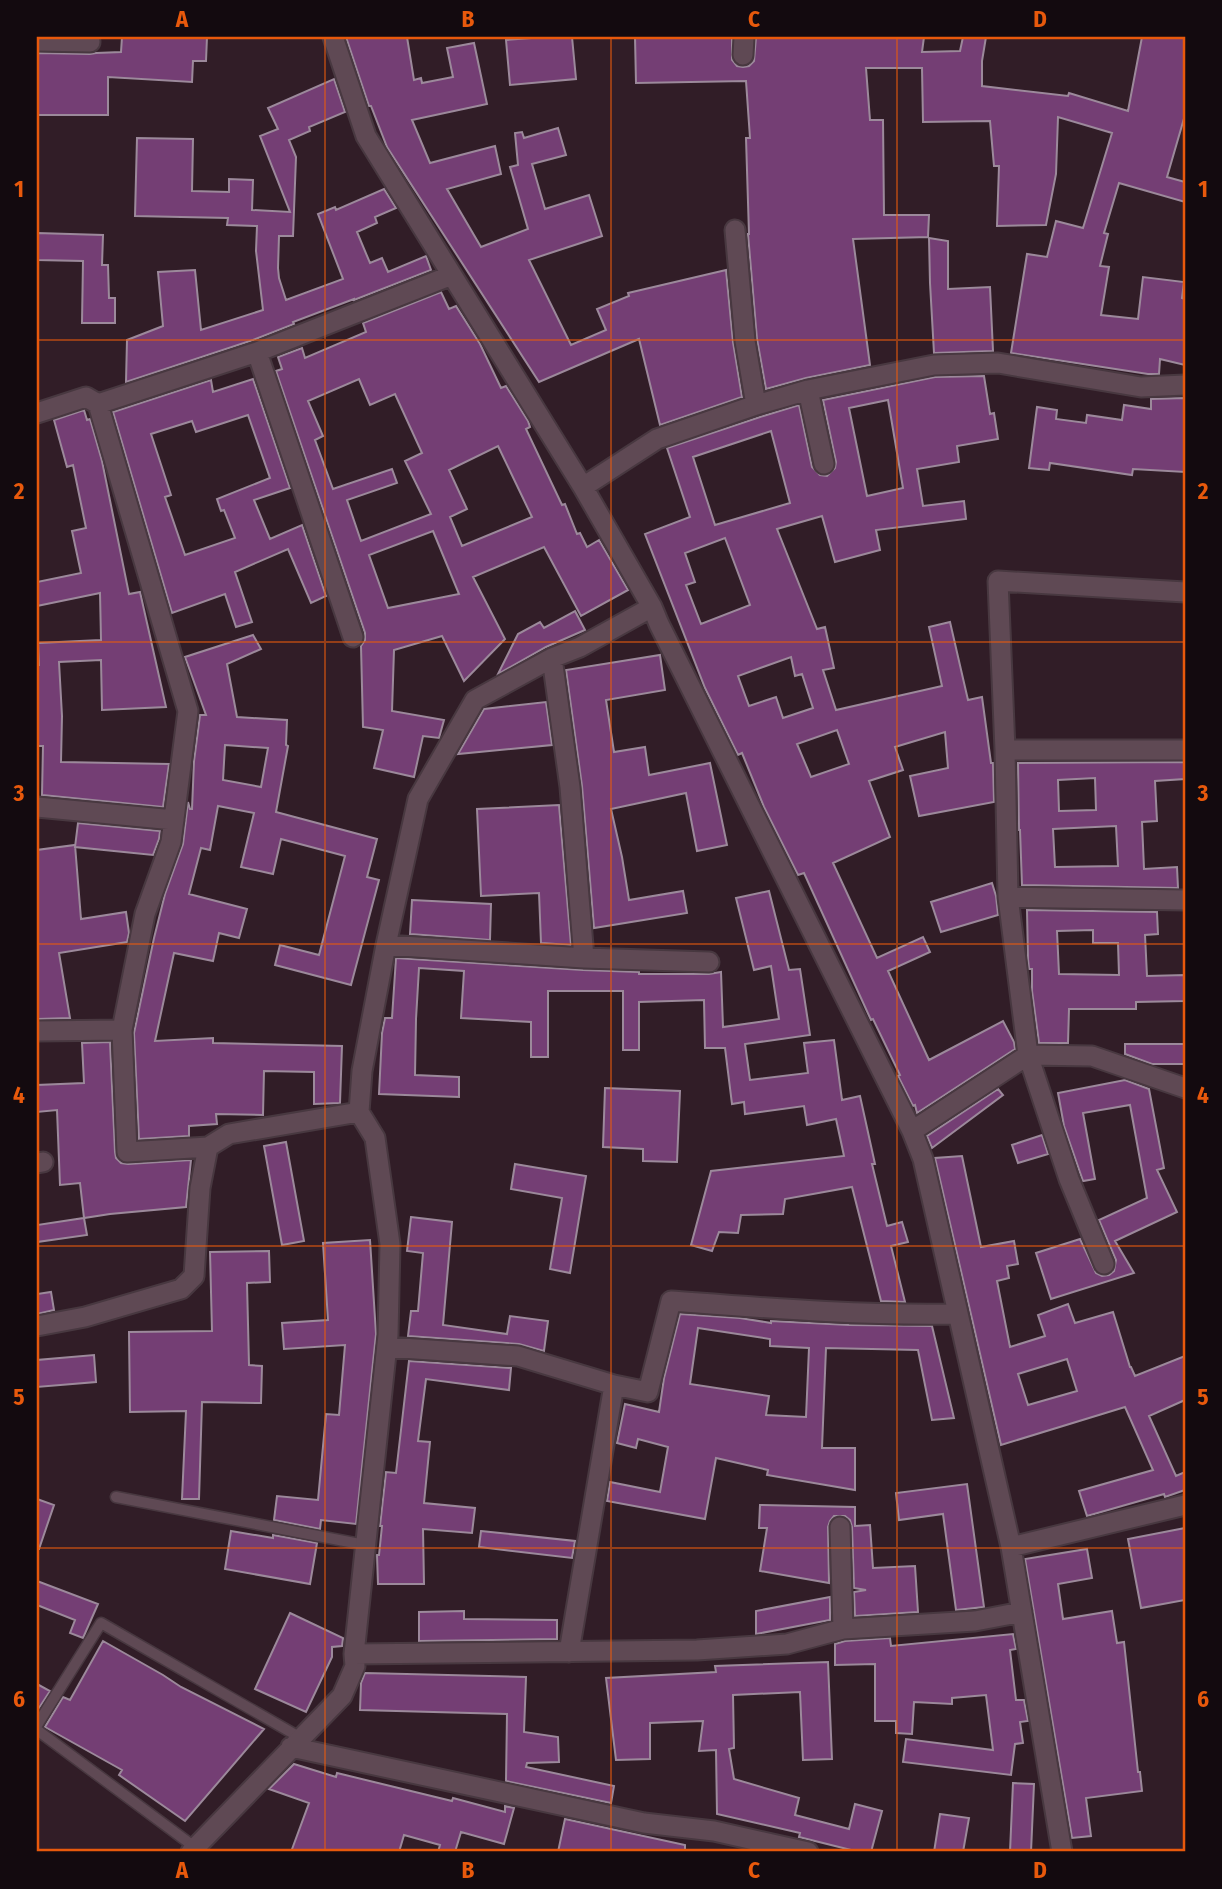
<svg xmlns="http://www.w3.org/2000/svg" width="1222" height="1889" font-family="'Fira Sans Condensed',sans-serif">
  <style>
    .building { fill: #743e74; stroke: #9c899b; stroke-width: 2; fill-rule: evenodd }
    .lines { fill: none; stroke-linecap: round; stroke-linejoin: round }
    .service-casing { stroke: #483840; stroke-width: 13 }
    .minor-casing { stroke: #483840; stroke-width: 23 }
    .service { stroke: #5f4954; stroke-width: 10 }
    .minor { stroke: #5f4954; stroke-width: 19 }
    .grid { fill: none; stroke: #e8590c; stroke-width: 2; stroke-opacity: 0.55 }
    .neatline { fill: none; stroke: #e8590c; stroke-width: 2.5 }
    .grid-label { font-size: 23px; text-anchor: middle; font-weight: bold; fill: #e8590c }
  </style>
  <rect width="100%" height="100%" fill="#311d27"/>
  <path class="building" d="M122 37H207L206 61H193L192 82 108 77V115H37V53L90 54 96 53 121 52Z
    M346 37H407L414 80 421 78 422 83 453 77 447 48 474 43 487 104 412 120 430 163 495 146 501 174 447 189 481 247 528 229 510 167 518 165 515 133 522 132 524 138 558 128 566 155 532 164 545 209 589 195 602 236 529 260 571 345 606 330 597 309 629 296 628 293 726 270 733 342 742 397 660 425 639 339 539 382 387 147 371 106H369Z
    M545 37H572L576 79 510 85 506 40Z
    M635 37H732V60L737 66 743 67 749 66 754 61 756 37H924L922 52 960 51 963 37H986L982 61V86L1068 96 1069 93 1128 111 1142 37H1185V115L1167 177 1185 182V202L1119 183 1104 233 1108 234 1100 266 1109 267 1101 315 1138 319 1143 277 1184 282 1182 298 1185 299V365L1160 359 1159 374H1148L1011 353 1027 254 1047 257 1056 221 1083 228 1112 133 1058 117 1056 174 1046 225 997 226 999 166H994L990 121 923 122 922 68H866L870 120H883L884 215H929L928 237 853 239 870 365 806 378 766 389 757 339 748 234H749L746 138H750L746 81 636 83Z
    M334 79 345 112 309 127 310 131 289 140 296 157 293 236H279L278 268 279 278 286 300 343 279 318 214 335 207 336 210 384 189 396 208 375 217 377 223 357 232 370 263 382 258 388 272 426 256 431 270 354 300V299L293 322 294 324 253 340 126 382 127 340 163 326 158 272 195 270 201 330 263 310 256 251 257 226 227 225 228 218 135 216 137 138 193 139 192 191 229 192V179L253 180 252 210 290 212 260 136 278 129 268 108Z
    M37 233 103 235 102 265H108L109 298H115V323H82L83 261 37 260Z
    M929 238 948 241V289L990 287 993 351 934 353 930 283Z
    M441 292 449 309 456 306 480 344 501 388 506 386 528 421 530 427 526 429 562 505 565 504 577 534 580 533 587 547 599 540 628 590 581 616 544 547 473 577 505 639 464 681 442 636 394 650 392 711 444 720 439 738 423 736 414 777 374 768 383 730 363 727 361 646 365 640V633L276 371 282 369 278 357 302 348 305 358 366 332 363 323ZM359 379 370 405 395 394 422 453 405 461 431 514 361 541 347 500 397 483 392 469 333 489 315 440 323 436 308 401ZM498 446 532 517 462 546 450 517 467 509 449 470ZM433 531 459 594 388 608 369 555Z
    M984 376 990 414 994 413 998 439 957 446 959 462 917 469 923 506 964 501 966 519 876 530 880 550 835 562 822 516 777 529 817 629 825 627 834 668 823 670 836 710 942 686 929 627 950 622 968 700 982 697 991 763H993L994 802 919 816 910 776 948 768 945 732 895 747 903 770 869 781 890 837 833 863 877 958 923 937 930 952 888 971 929 1060 1003 1021 1014 1042 1015 1049 917 1113 915 1105 913 1106 898 1076 900 1075 873 1019 871 1020 804 873 798 875 764 807 742 753 738 755 705 688 645 534 690 517 667 448 760 417 799 405 812 467 820 475 827 476 835 468 836 462 823 400 935 377ZM888 400 903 488 867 496 849 408ZM771 431 790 503 715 525 693 457ZM725 538 750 605 701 624 686 585 695 582 685 553ZM791 657 795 676 802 674 813 708 783 718 776 697 749 706 738 676ZM837 730 849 764 811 777 797 744Z
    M253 379 290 488 254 500 270 539 302 525 326 596 311 603 288 549 235 572 252 622 236 627 225 594 172 613 113 412 211 380 213 392ZM248 415 270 478 217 499 221 511 224 510 235 538 185 555 165 497 171 495 151 434 192 421 196 432Z
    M1185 398V472L1133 469 1132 475 1050 463 1049 470 1029 468 1037 407 1057 410 1056 419 1086 423 1087 415 1122 420 1124 405 1151 409V399Z
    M84 410 87 420 90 419 102 461 129 594 140 592 166 707 102 710 101 660 59 662 62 716 61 762 169 764 163 807 42 795 43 746H37V665H39L38 643 101 640 100 593 37 606V582L81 573 72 531 86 528 73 465 67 467 54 420Z
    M575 611 585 630 546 647 498 674 518 634 540 622 544 628Z
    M253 635 261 649 227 664 237 717 287 720 286 745 288 746 276 812 377 839 367 877 379 880 351 985 275 965 280 945 319 955 345 856 281 839 273 874 241 867 254 813 218 806 210 850 201 848 189 894 247 909 239 938 219 933 213 961 174 953 155 1041 213 1038V1043L342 1046 340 1103 314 1104V1072L264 1071 263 1115 216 1114 217 1124 189 1126V1136L139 1139 134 1033 154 938 165 894 183 844 188 802 190 809H192L194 761 200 715H206L185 657ZM225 745 268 748 261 787 223 780Z
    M660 655 665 690 606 700 614 752 645 747 649 775 710 763 727 845 697 851 686 793 611 809 622 857 629 900 683 891 687 913 594 928 582 786 566 670Z
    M546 702 552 745 458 754 484 709Z
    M1185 762V779L1155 781 1157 821 1142 822 1144 869 1177 867 1178 888 1022 885 1020 830H1019L1018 763ZM1095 778 1096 810 1059 811 1058 780ZM1116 826 1118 866 1055 867 1053 829Z
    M559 805 571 945 541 943 539 893 481 896 477 809Z
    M78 823 160 831 159 839 153 855 75 847Z
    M75 845 81 919 126 912 129 933 127 942 59 953 70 1018 37 1019V850Z
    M992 883 996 896 998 915 941 932 931 902Z
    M769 891 789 970 800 969 810 1035 745 1044 750 1080 808 1073 804 1043 834 1040 842 1100 860 1096 875 1164H872L887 1226 902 1222 908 1242 891 1246 905 1302 881 1301 852 1187 785 1199 783 1214 741 1215 738 1233 719 1232 712 1251 691 1245 711 1171 844 1156 836 1119 807 1125 804 1106 745 1114 744 1102 732 1104 725 1048H705L704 1000 639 1002V1050H623V991H548V1057H531V1022L461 1018 464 971 419 968 416 1019 415 1075 459 1077V1097L379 1094 382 1033 385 1018H392L396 958 583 970 639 972V974H709L721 972 723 1027 779 1019 771 966 754 970 736 898Z
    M412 900 491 904 490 940 410 934Z
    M1027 910 1157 912 1158 934 1145 935 1147 976 1185 975V1001L1136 1002V1009H1069L1068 1043H1039L1032 991V969H1029L1028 959ZM1093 930V943H1118L1119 975 1059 974 1057 931Z
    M110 1042 115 1152 116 1158 121 1163 128 1164 191 1160 186 1207 110 1214 84 1218 80 1183 60 1185 57 1110 37 1112V1085L84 1083 82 1043Z
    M1125 1044H1185V1064H1152L1125 1054Z
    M1125 1080 1149 1089 1164 1168 1157 1170 1177 1212 1115 1241 1134 1273 1051 1299 1036 1253 1080 1239 1096 1273 1102 1276 1109 1275 1114 1271 1116 1260 1099 1220 1147 1198 1130 1105 1083 1113 1095 1179 1083 1181 1064 1126 1058 1093Z
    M605 1088 680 1091 677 1162 643 1161V1149L603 1147Z
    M998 1089 1003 1095 932 1148 927 1136Z
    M1042 1135 1048 1154 1018 1163 1012 1145Z
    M286 1142 304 1241 282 1245 264 1146Z
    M962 1156 981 1247 1014 1241 1018 1264 1007 1266 1009 1278 997 1281 1010 1347 1045 1336 1038 1315 1068 1304 1075 1323 1113 1312 1130 1367H1131L1135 1376 1185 1356V1400L1149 1416 1176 1476 1185 1472V1490L1165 1497 1164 1494 1087 1516 1079 1491 1153 1470 1125 1407 1001 1445 935 1158ZM1067 1359 1077 1391 1028 1405 1018 1374Z
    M515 1164 586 1176 570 1273 550 1269 562 1198 511 1189Z
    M411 1217 452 1222 443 1325 507 1334 510 1316 548 1321 544 1351 519 1344 408 1336 411 1311H418L423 1253 407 1251Z
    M84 1218 87 1235 37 1242V1225Z
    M370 1240 376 1334 356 1524 321 1520 320 1529 274 1520 277 1496 318 1500 326 1414 339 1415 345 1345 284 1349 282 1323 328 1320 323 1243Z
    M269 1251 270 1282 247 1283 249 1365 262 1366 261 1403 202 1402 199 1499H182L186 1411 130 1412 129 1332 212 1331 210 1252Z
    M51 1292 54 1310 37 1314V1294Z
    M680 1314 740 1318 771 1323V1321L849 1325 932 1326 954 1418 932 1420 918 1350 826 1348 822 1448H855V1490L767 1475 768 1470 716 1458 705 1519 607 1501 610 1482 660 1492 668 1447 638 1439 636 1448 617 1443 625 1404 659 1412 664 1378ZM698 1328 770 1339V1346L809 1348 806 1417 766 1415 769 1396 690 1384Z
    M94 1355 96 1382 37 1387V1360Z
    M409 1361 511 1368 509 1390 426 1379 418 1441 430 1442 424 1503 475 1508 472 1533 423 1529 424 1584H378L377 1555H379L382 1526H380L386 1472 396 1473Z
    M967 1484 984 1607 956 1610 943 1514 899 1520 896 1493Z
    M37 1499 54 1505 39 1549H37Z
    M760 1505 855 1507V1526L870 1525 873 1568 915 1566 918 1612 855 1616 854 1592 866 1590 854 1588 852 1527 850 1520 845 1516H834L830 1521 828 1527 829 1583 760 1571 767 1528H759Z
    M1185 1528V1600L1141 1608 1128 1539Z
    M231 1531 273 1538V1535L317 1543 310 1584 225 1569Z
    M481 1531 575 1541 572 1558 479 1547Z
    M1087 1549 1092 1578 1058 1584 1063 1619 1112 1611 1117 1643 1124 1642 1138 1772H1140L1142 1791 1086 1798 1091 1836 1072 1838 1025 1559Z
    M37 1581 98 1604 83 1638 70 1633 75 1620 37 1605Z
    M830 1597V1620L756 1634V1611Z
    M464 1611V1619L557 1620V1639L419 1641V1612Z
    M290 1613 343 1638 342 1646 332 1647V1657L306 1712 255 1689Z
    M1013 1634 1016 1649 1010 1650 1016 1700H1024L1028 1721 1020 1722 1023 1743 1015 1744 1011 1775 903 1762 906 1739 993 1750 986 1695 952 1698V1704L914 1702 912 1734 896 1733V1721H875V1664L835 1665V1644L845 1641 890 1638 891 1646Z
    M103 1641 163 1675 181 1687 264 1729 185 1821 119 1775 122 1770 45 1727 63 1697 70 1700Z
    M828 1662 832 1759 803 1760 800 1692 733 1695 734 1748 729 1749 734 1779 799 1798 795 1815 849 1829 855 1804 882 1811 871 1852H859L799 1837 800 1833 717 1814 716 1750 699 1751 703 1721 650 1723V1759L616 1760 606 1678 716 1672 715 1666Z
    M365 1673 526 1677 524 1732 558 1737 559 1762 527 1763 526 1767 614 1786 611 1803 506 1781 507 1714 360 1710 361 1683Z
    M37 1684 50 1691 37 1711Z
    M294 1764 336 1777 337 1773 452 1801 453 1798 505 1812V1806L514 1808 504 1844 461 1832 455 1852H438L440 1845 404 1835 399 1852H291L309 1803 269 1789Z
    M1013 1783 1034 1784 1031 1852H1010Z
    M940 1814 969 1818 963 1852H934Z
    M565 1819 685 1845V1852H558Z"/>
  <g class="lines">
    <defs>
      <path id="service" d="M116 1497 365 1545
        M37 1725 101 1623 301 1738
        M37 1730 196 1848"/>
      <path id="minor" d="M333 37 366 136 583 487 652 607 659 624 912 1131 923 1159 1011 1547 1062 1852
        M37 41 90 42
        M743 55 744 37
        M735 230 745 341 756 405 808 390
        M257 352 353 637
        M37 413 86 397 98 404
        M824 464 808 390 934 365 998 363 1141 387 1185 385
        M583 487 657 439 756 405
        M1005 750 998 581 1185 592
        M37 807 174 820
        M1008 897 1005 750H1185
        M1185 900 1008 897 1028 1055 1092 1056 1185 1088
        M386 945 584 958 570 787 552 658
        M584 958 709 962
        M122 1030 145 914 171 842 188 711 98 404 257 352 452 275
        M37 1031 122 1030 127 1152 208 1147
        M912 1131 1028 1055 1069 1179 1104 1264
        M37 1163 43 1162
        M37 1326 85 1317 181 1289 194 1276 200 1188 208 1147 229 1134 359 1112
        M387 1347 518 1356 614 1385
        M840 1527 843 1629
        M1011 1547 1185 1505
        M569 1652 614 1385 648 1392 671 1301C766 1308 862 1316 958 1314
        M354 1654 697 1650 787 1644 843 1629 975 1621 1022 1612
        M291 1747 644 1823 714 1831 808 1852
        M191 1852 342 1696 355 1666 354 1654 388 1335 390 1244 375 1138 359 1112 362 1071 386 945 418 799 475 700 552 658 580 647 652 607"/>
    </defs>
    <use href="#service" class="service-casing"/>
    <use href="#minor" class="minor-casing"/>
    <use href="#service" class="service"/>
    <use href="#minor" class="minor"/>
  </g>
  <path class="grid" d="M325 37V1852M611 37V1852M897 37V1852M37 340H1185M37 642H1185M37 944H1185M37 1246H1185M37 1548H1185"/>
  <rect width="1222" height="1889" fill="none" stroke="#130a0f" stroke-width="77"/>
  <rect x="38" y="38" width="1146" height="1812" class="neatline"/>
  <g class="grid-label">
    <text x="182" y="27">A</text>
    <text x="468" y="27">B</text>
    <text x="754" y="27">C</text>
    <text x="1040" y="27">D</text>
    <text x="19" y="197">1</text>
    <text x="1203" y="197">1</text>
    <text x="19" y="499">2</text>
    <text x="1203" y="499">2</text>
    <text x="19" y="801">3</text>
    <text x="1203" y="801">3</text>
    <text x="19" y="1103">4</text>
    <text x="1203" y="1103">4</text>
    <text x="19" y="1405">5</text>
    <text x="1203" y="1405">5</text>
    <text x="19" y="1707">6</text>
    <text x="1203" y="1707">6</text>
    <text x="182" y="1878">A</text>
    <text x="468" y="1878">B</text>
    <text x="754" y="1878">C</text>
    <text x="1040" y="1878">D</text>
  </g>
</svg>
